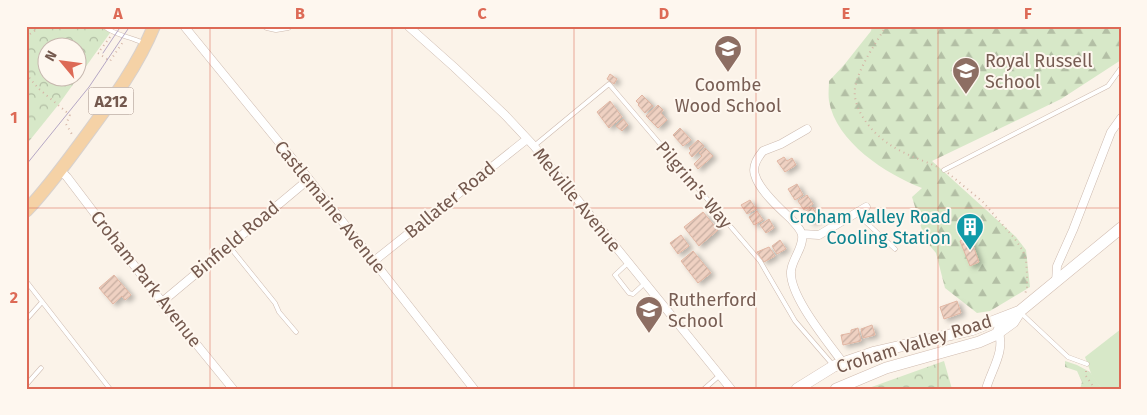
<svg xmlns="http://www.w3.org/2000/svg" width="1147" height="415" font-family="'Fira Sans',sans-serif">
  <style>
    .green { fill: #d7e8c8 }
    .forest { fill: url(#forest-firs) }
    .park { fill: url(#park-crowns); fill-rule: evenodd }
    .building { fill: url(#building-hatch); stroke: #e1b6a3; filter: url(#shadow) }
    .lines { fill: none; stroke-linecap: round; stroke-linejoin: round }
    .lane-casing { stroke: #cdbaaf; stroke-width: 5 }
    .street-casing { stroke: #cdbaaf; stroke-width: 9 }
    .secondary-casing { stroke: #d1bcb0; stroke-width: 12 }
    .primary-casing { stroke: #d8d1cd; stroke-width: 14 }
    .path { stroke: #d4b4a5; stroke-width: 2; stroke-dasharray: 1 4; stroke-linecap: butt }
    .lane { stroke: #fff; stroke-width: 4 }
    .street { stroke: #fff; stroke-width: 8 }
    .secondary { stroke: #fff; stroke-width: 11 }
    .primary { stroke: #f5d2a6; stroke-width: 12 }
    .tram { stroke: #b5a7c5; stroke-width: 1 }
    .grid { fill: none; stroke: #dd6a56; stroke-width: 1; stroke-opacity: 0.55 }
    .labels { text-anchor: middle; stroke-width: 4; stroke-linejoin: round; paint-order: stroke }
    .shield { fill: #fef7ef; stroke: #9d887e; stroke-width: 1 }
    .shield-label { font-size: 16px; font-weight: bold; fill: #74594e }
    .education-label { font-size: 18px; fill: #785e54; stroke: #fef7ef; text-anchor: start }
    .street-label { font-size: 18px; fill: #74594e; stroke: #fef7ef }
    .culture-label { font-size: 18px; fill: #0d838f; stroke: #fef7ef; text-anchor: end }
    .neatline { fill: none; stroke: #dd6a56; stroke-width: 2 }
    .grid-label { font-size: 16px; text-anchor: middle; font-weight: bold; fill: #dd6a56 }
  </style>
  <defs>
    <pattern id="forest-firs" width="22" height="20" patternUnits="userSpaceOnUse" patternTransform="scale(1.25)"><rect width="22" height="20" fill="#d7e8c8"/><path d="M5 1l3.5 6h-7zM16 11l3.5 6h-7z" fill="#b3bfa5"/></pattern>
    <pattern id="park-crowns" width="20" height="18" patternUnits="userSpaceOnUse" patternTransform="scale(1.25)"><rect width="20" height="18" fill="#d7e8c8"/><path d="M2 6a3 3 0 1 1 6 0M12 15a3 3 0 1 1 6 0" fill="none" stroke="#b3bfa5"/></pattern>
    <pattern id="building-hatch" width="6" height="6" patternUnits="userSpaceOnUse" patternTransform="scale(1.25)"><rect width="6" height="6" fill="#efd1c2"/><path d="M-1 1l2-2M0 6l6-6M5 7l2-2" fill="none" stroke="#c6ada0"/></pattern>
    <filter id="shadow"><feDropShadow dx="4" dy="2.5" stdDeviation="2.5" flood-color="#0004"/></filter>
  </defs>
  <rect width="100%" height="100%" fill="#fbf3e9"/>
  <path class="green" d="M1121 329V389H1102L1092 376 1085 357Z"/>
  <path class="forest" d="M872 26H1121V60L1118 62 1061 99 932 161 1016 237 1026 250 1030 287 990 311 977 313 945 288 936 253 925 240 912 197 922 188C886 174 836 142 829 101 828 94 829 87 829 81L844 65 871 31Z
    M1065 361 1077 365 1090 372 1102 389H1080L1082 382 1077 371 1065 367Z"/>
  <path class="park" d="M26 26H115L59 104 26 145ZM48 48H78V78H48Z
    M944 361 952 389H866Z"/>
  <path class="building" d="M610 74 617 79 614 84 607 79Z
    M642 95 653 106 645 113 638 105 639 104 636 101Z
    M610 101 622 117 609 128 597 112Z
    M658 105 663 110 661 113 667 120 658 128 646 116Z
    M623 119 628 125 622 131 616 126Z
    M680 128 691 140 683 146 673 135Z
    M698 140 704 146 692 157 689 153 691 151 689 148Z
    M705 148 713 156 698 169 694 164 702 156 699 153Z
    M784 157 787 161 792 158 796 165 785 172 777 161Z
    M797 184 803 195 795 200 788 189Z
    M807 195 813 204 804 210 798 201Z
    M750 200 756 209 747 214 741 205Z
    M812 207 819 218 811 223 804 212Z
    M757 211 763 220 754 225 749 217Z
    M703 212 718 230 699 246 684 227Z
    M769 219 774 228 766 233 760 225Z
    M681 235 689 246 678 254 670 243Z
    M970 237 979 262 970 266 960 241Z
    M780 240 786 249 777 254 772 246Z
    M769 247 775 256 764 262 757 252Z
    M693 251 711 273 698 283 681 261Z
    M114 275 131 295 125 300 122 296 113 304 99 288Z
    M957 301 961 313 944 319 940 307Z
    M872 325 875 335 863 338 861 329Z
    M858 328 861 341 843 345 841 335 851 333V330Z"/>
  <g class="lines">
    <defs>
      <path id="lane" d="M104 26C115 36 130 36 143 43
        M534 146 609 84 760 261 795 321 833 365
        M944 170 1108 86 1121 68
        M856 213 895 249
        M229 246 275 303 279 312 296 332
        M628 263 615 275 629 293 633 294 645 283
        M26 281 110 389
        M1021 313 1068 357 1087 364
        M26 320 42 302
        M26 385 41 368
        M704 389 720 375"/>
      <path id="street" d="M184 26 309 179 474 389
        M267 26 276 28 288 26
        M408 26 454 67 505 115 534 146 731 389
        M807 129 781 144 763 151C758 157 752 167 755 175 759 190 780 209 791 219 795 224 801 229 802 235 804 247 792 259 791 271 789 296 828 342 843 363
        M60 170 67 177 162 302 233 389
        M802 234 819 235 866 207
        M374 261 527 139
        M1056 282 1057 266 1073 230 1111 132 1121 118
        M162 302 309 179
        M986 389C992 368 1006 351 998 329"/>
      <path id="secondary" d="M797 389 834 366 875 352 971 330 1020 311
        M836 389 886 368 979 342 995 335 1013 322 1020 311 1121 228"/>
      <path id="primary" d="M26 211C49 187 68 160 88 133 113 99 138 65 154 26"/>
    </defs>
    <use href="#lane" class="lane-casing"/>
    <use href="#street" class="street-casing"/>
    <use href="#secondary" class="secondary-casing"/>
    <use href="#primary" class="primary-casing"/>
    <path class="path" d="M886 26C875 45 859 66 855 88 852 109 872 133 889 144 903 154 922 160 938 167
      M26 37 41 26
      M110 37 98 53 110 61 123 42
      M26 74 39 89 70 115
      M70 115 66 124 73 136
      M948 173 983 202 1015 239 1023 251 1026 260 1027 274V288L1025 294
      M1086 371V376L1095 389"/>
    <use href="#lane" class="lane"/>
    <use href="#street" class="street"/>
    <use href="#secondary" class="secondary"/>
    <use href="#primary" class="primary"/>
    <path class="tram" d="M103 53 121 26
      M26 165 89 87 130 26"/>
  </g>
  <path class="grid" d="M210 26V389M392 26V389M574 26V389M756 26V389M938 26V389M26 208H1121"/>
  <defs>
    <symbol id="school-pin" viewBox="-11 -11 22 30"><path d="M0 17L-7.5 6A9.5 9.5 0 1 1 7.5 6Z" fill="#8d6e63" stroke="#fef7ef"/><path d="M0-5L7-2L0 1L-7-2ZM-4 1L0 2.5L4 1V4Q0 6-4 4Z" fill="#fff"/></symbol>
    <symbol id="building-pin" viewBox="-11 -11 22 30"><path d="M0 17L-7.5 6A9.5 9.5 0 1 1 7.5 6Z" fill="#0f9aa8" stroke="#fef7ef"/><path d="M-4-6H4V6H1V3H-1V6H-4ZM-2.5-4.3h1.7v1.8h-1.7ZM.8-4.3h1.7v1.8H.8ZM-2.5-1h1.7V.8h-1.7ZM.8-1h1.7V.8H.8Z" fill="#fff"/></symbol>
  </defs>
  <g fill-rule="evenodd">
    <use href="#school-pin" x="712" y="33" width="32" height="43"/>
    <use href="#school-pin" x="950" y="55" width="32" height="43"/>
    <use href="#building-pin" x="954" y="211" width="32" height="43"/>
    <use href="#school-pin" x="633" y="294" width="32" height="43"/>
  </g>
  <g class="labels">
    <rect class="shield" x="88.5" y="87.5" width="45" height="27" rx="4"/>
    <g class="shield-label">
      <text x="111" y="107">A212</text>
    </g>
    <g class="education-label">
      <text x="985" y="67">Royal Russell<tspan x="985" dy="21">School</tspan></text>
      <text x="728" y="91" text-anchor="middle">Coombe<tspan x="728" dy="21">Wood School</tspan></text>
      <text x="668" y="306">Rutherford<tspan x="668" dy="21">School</tspan></text>
    </g>
    <g class="street-label">
      <text transform="translate(694 185) rotate(50)" y="6">Pilgrim's Way</text>
      <text transform="translate(450 200) rotate(-39)" y="6">Ballater Road</text>
      <text transform="translate(577 200) rotate(51)" y="6">Melville Avenue</text>
      <text transform="translate(330 207) rotate(51)" y="6">Castlemaine Avenue</text>
      <text transform="translate(235 240) rotate(-40)" y="6">Binfield Road</text>
      <text transform="translate(146 279) rotate(52)" y="6">Croham Park Avenue</text>
      <text transform="translate(914 344) rotate(-17)" y="6">Croham Valley Road</text>
    </g>
    <g class="culture-label">
      <text x="951" y="223">Croham Valley Road<tspan x="951" dy="21">Cooling Station</tspan></text>
    </g>
  </g>
  <rect width="1147" height="415" fill="none" stroke="#fef7ef" stroke-width="55"/>
  <g transform="translate(62 62) rotate(299)"><circle r="24" fill="#fef7ef" stroke="#c7b8af"/>
  <path d="M0-4L9 19L0 12L-9 19Z" fill="#dd6a56"/>
  <text y="-8" font-size="14" font-weight="bold" text-anchor="middle" fill="#74594e">N</text>
  </g>
  <rect x="28" y="28" width="1092" height="360" class="neatline"/>
  <g class="grid-label">
    <text x="118" y="19">A</text>
    <text x="300" y="19">B</text>
    <text x="482" y="19">C</text>
    <text x="664" y="19">D</text>
    <text x="846" y="19">E</text>
    <text x="1028" y="19">F</text>
    <text x="14" y="123">1</text>
    <text x="14" y="303">2</text>
  </g>
</svg>
